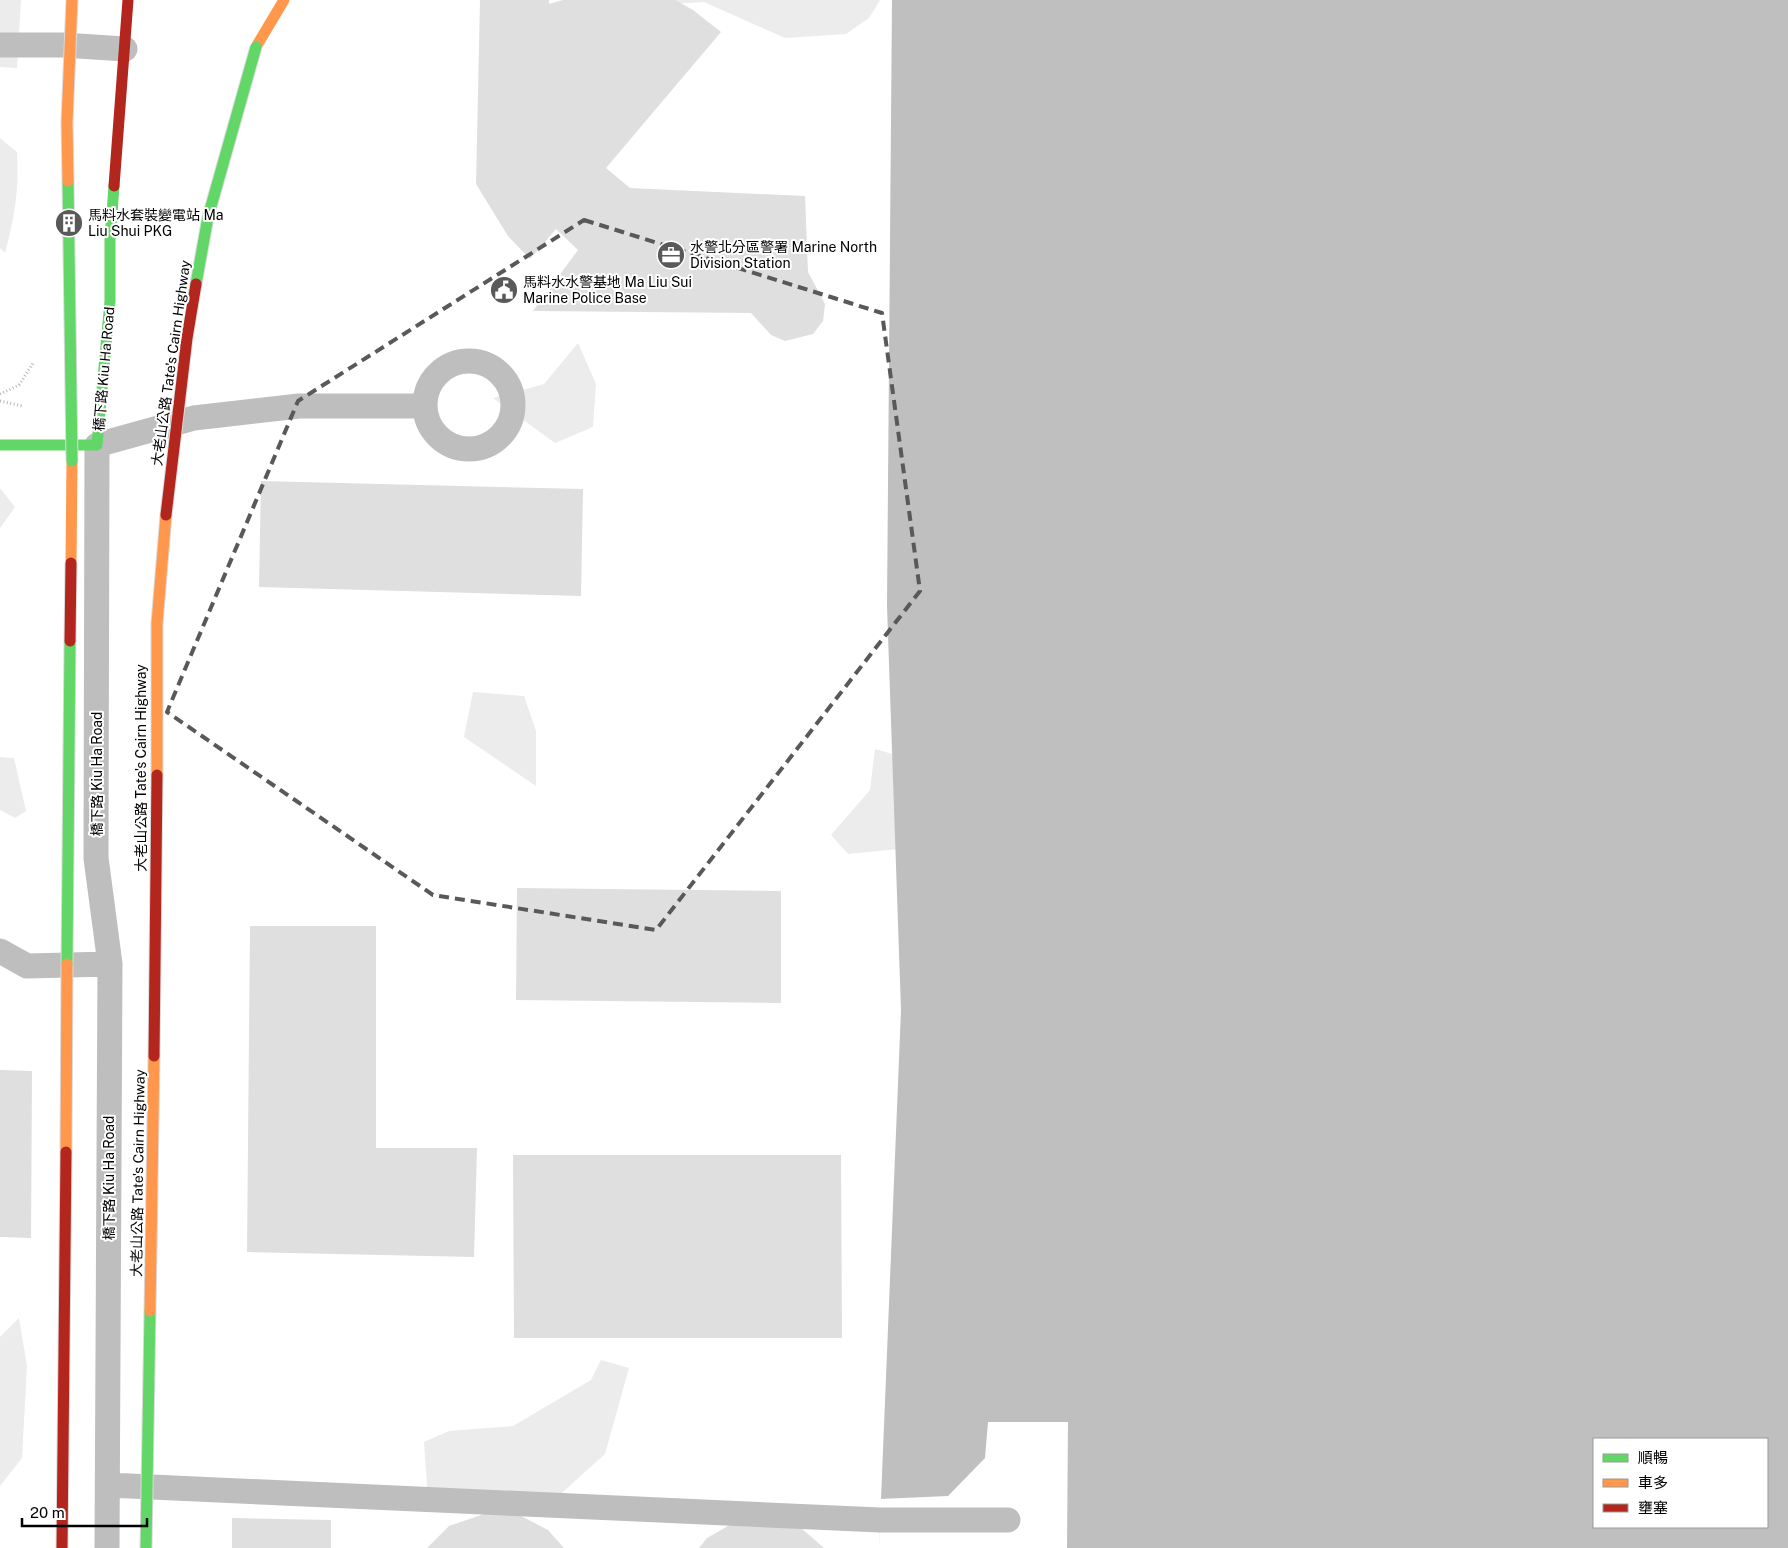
<svg xmlns="http://www.w3.org/2000/svg" width="1788" height="1548" font-family="'Public Sans','Noto Sans TC',sans-serif">
  <style>
    .green { fill: #ececec }
    .water { fill: #bfbfbf; fill-rule: evenodd }
    .pier { fill: #fff }
    .building { fill: #dfdfdf }
    .lines { fill: none; stroke-linecap: round; stroke-linejoin: round }
    .path { stroke: #b9b9b9; stroke-width: 3; stroke-dasharray: 1 2.5; stroke-linecap: butt }
    .lane { stroke: #bebebe; stroke-width: 25 }
    .fast { stroke: #63d668; stroke-width: 11 }
    .slow { stroke: #ff974d; stroke-width: 11 }
    .jam { stroke: #b3261e; stroke-width: 11 }
    .fast-bridge-casing { stroke: #dbdbdb; stroke-width: 13; stroke-linecap: butt }
    .slow-bridge-casing { stroke: #dbdbdb; stroke-width: 13; stroke-linecap: butt }
    .jam-bridge-casing { stroke: #dbdbdb; stroke-width: 13; stroke-linecap: butt }
    .fast-bridge { stroke: #63d668; stroke-width: 11 }
    .slow-bridge { stroke: #ff974d; stroke-width: 11 }
    .jam-bridge { stroke: #b3261e; stroke-width: 11 }
    .marked { fill: none; stroke: #595959; stroke-width: 4; stroke-dasharray: 10 6; stroke-linejoin: round }
    .labels { text-anchor: middle; stroke-width: 4; stroke-linejoin: round; paint-order: stroke }
    .poi-label { font-size: 14px; fill: #000; stroke: #fff; text-anchor: start }
    .street-label { font-size: 14px; fill: #000; stroke: #fff }
  </style>
  <rect width="100%" height="100%" fill="#fff"/>
  <path class="green" d="M0 0H21L17 68 0 67Z
    M648 0H880L869 18 846 34 785 38 704 2 655 5Z
    M0 138 17 152C19 191 15 215 5 253L0 248Z
    M578 343 596 384 593 427 555 443 493 398 544 384Z
    M0 488 15 507 0 528Z
    M473 692 524 696 536 731V786L464 737Z
    M875 749 924 763 929 846 848 854 831 835 870 790Z
    M0 757 14 758 26 811 15 818 0 810Z
    M19 1318 27 1366 22 1458 0 1486V1337Z
    M601 1360 629 1368 605 1454 546 1507 428 1500 424 1442 449 1431 513 1426 591 1380Z"/>
  <path class="water" d="M892 0H1788V1548H879L901 1010 887 606ZM1594 1439H1767V1527H1594Z"/>
  <path class="pier" d="M988 1422H1068L1067 1548H879L880 1499 948 1496 985 1458Z"/>
  <path class="building" d="M480 0H549V4L563 0H675L693 10 721 32 606 168 630 188 805 196 808 272 825 304 823 321 813 334 785 341 771 335 751 313 533 311 578 250 556 229 530 259 508 236 476 184Z
    M261 481 583 489 581 596 259 587Z
    M517 888 781 891V1003L516 1000Z
    M250 926H376V1148H477L474 1257 247 1252Z
    M0 1070 32 1071 31 1238 0 1237Z
    M513 1155H841L842 1338H514Z
    M487 1513 519 1515 548 1530 564 1548H427L449 1526Z
    M232 1518 331 1520V1548H232Z
    M735 1522 800 1527 824 1548H699L707 1538Z"/>
  <g class="lines">
    <path class="path" d="M0 394 19 385 33 363
      M0 401 23 406"/>
    <path class="lane" d="M0 45H63L125 49
      M425 405a44 44 0 1 1 88 0a44 44 0 1 1-88 0Z
      M0 951 27 966 110 964
      M108 1485 880 1520H1008
      M107 1548 110 964 96 858 97 445 194 418 299 406H424"/>
    <path class="fast" d="M0 445H97L110 301V240L114 186"/>
    <path class="slow" d="M256 47 284 0
      M71 563 72 461"/>
    <path class="jam" d="M114 186 128 0"/>
    <defs>
      <path id="fast-bridge" d="M68 181 72 461
        M196 284 208 217 256 47
        M67 964 70 641
        M146 1548 150 1311"/>
      <path id="slow-bridge" d="M68 181 67 122 72 0
        M157 775V623L166 515
        M66 1152 67 964
        M150 1311 154 1056"/>
      <path id="jam-bridge" d="M166 515 187 338 196 284
        M70 641 71 563
        M154 1056 157 775
        M62 1548 66 1152"/>
    </defs>
    <use href="#fast-bridge" class="fast-bridge-casing"/>
    <use href="#slow-bridge" class="slow-bridge-casing"/>
    <use href="#jam-bridge" class="jam-bridge-casing"/>
    <use href="#fast-bridge" class="fast-bridge"/>
    <use href="#slow-bridge" class="slow-bridge"/>
    <use href="#jam-bridge" class="jam-bridge"/>
  </g>
  <path class="marked" d="M584 220 882 313 920 591 656 930 433 895 167 712 298 401Z"/>
  <defs>
    <symbol id="building-disc" viewBox="-11 -11 22 22"><circle r="9.5" fill="#595959" stroke="#fff"/><path d="M-4-6H4V6H1V3H-1V6H-4ZM-2.5-4.3h1.7v1.8h-1.7ZM.8-4.3h1.7v1.8H.8ZM-2.5-1h1.7V.8h-1.7ZM.8-1h1.7V.8H.8Z" fill="#fff"/></symbol>
    <symbol id="office-disc" viewBox="-11 -11 22 22"><circle r="9.5" fill="#595959" stroke="#fff"/><path d="M-6-3h4V-5.5h4V-3h4V5H-6ZM-1-4.5V-3h2v-1.5ZM-6 0V1H6V0Z" fill="#fff"/></symbol>
    <symbol id="civic-disc" viewBox="-11 -11 22 22"><circle r="9.5" fill="#595959" stroke="#fff"/><path d="M-.6-6.5H3V-4.5H.6V-3L4-1V1h2V6H-6V1h2V-1L-.6-3ZM-1.2 2.5V6h2.4V2.5Z" fill="#fff"/></symbol>
  </defs>
  <g fill-rule="evenodd">
    <use href="#building-disc" x="53" y="207" width="32" height="32"/>
    <use href="#office-disc" x="655" y="239" width="32" height="32"/>
    <use href="#civic-disc" x="488" y="274" width="32" height="32"/>
  </g>
  <g class="labels">
    <g class="poi-label">
      <text x="88" y="220">馬料水套裝變電站 Ma<tspan x="88" dy="16">Liu Shui PKG</tspan></text>
      <text x="690" y="252">水警北分區警署 Marine North<tspan x="690" dy="16">Division Station</tspan></text>
      <text x="523" y="287">馬料水水警基地 Ma Liu Sui<tspan x="523" dy="16">Marine Police Base</tspan></text>
    </g>
    <g class="street-label">
      <text transform="translate(171 363) rotate(-82)" y="5">大老山公路 Tate's Cairn Highway</text>
      <text transform="translate(104 369) rotate(-85)" y="5">橋下路 Kiu Ha Road</text>
      <text transform="translate(141 768) rotate(-90)" y="5">大老山公路 Tate's Cairn Highway</text>
      <text transform="translate(97 774) rotate(-90)" y="5">橋下路 Kiu Ha Road</text>
      <text transform="translate(138 1173) rotate(-89)" y="5">大老山公路 Tate's Cairn Highway</text>
      <text transform="translate(109 1178) rotate(-90)" y="5">橋下路 Kiu Ha Road</text>
    </g>
  </g>
  <rect x="1593" y="1438" width="175" height="90" fill="#ffffff" stroke="#999999"/>
  <rect x="1603" y="1454" width="25" height="8" fill="#63d668" stroke="#999999"/>
  <text x="1638" y="1463" font-size="15" fill="#000000">順暢</text>
  <rect x="1603" y="1479" width="25" height="8" fill="#ff974d" stroke="#999999"/>
  <text x="1638" y="1488" font-size="15" fill="#000000">車多</text>
  <rect x="1603" y="1504" width="25" height="8" fill="#b3261e" stroke="#999999"/>
  <text x="1638" y="1513" font-size="15" fill="#000000">壅塞</text>
  <path d="M22 1518v8h125v-8" fill="none" stroke="#000000" stroke-width="2.5"/>
  <text x="30" y="1518" font-size="15" fill="#000000" stroke="#ffffff" stroke-width="4" paint-order="stroke">20 m</text>
</svg>
